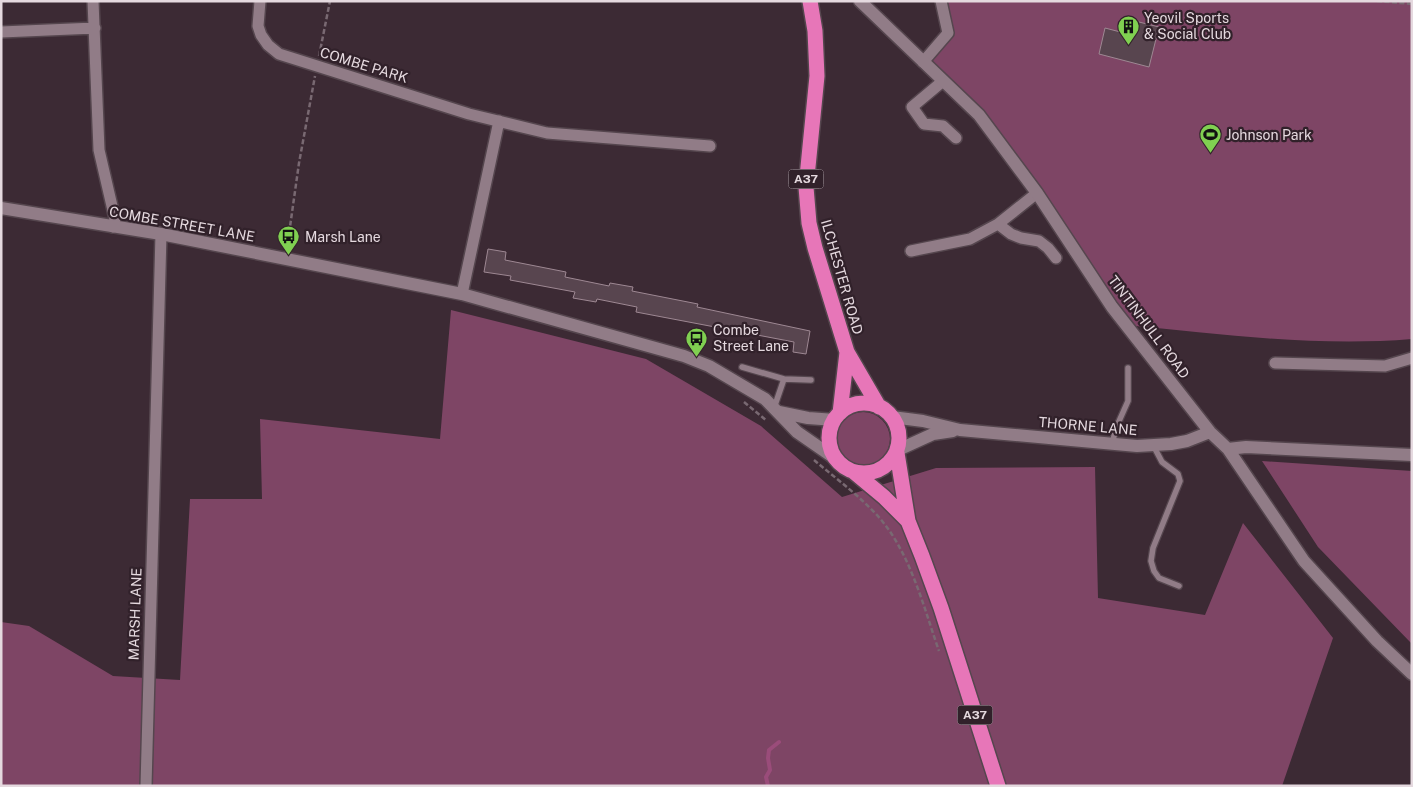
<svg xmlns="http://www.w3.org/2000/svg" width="1413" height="787" font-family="'Public Sans',sans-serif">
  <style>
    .green { fill: #7e4565 }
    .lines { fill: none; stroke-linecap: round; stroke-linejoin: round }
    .stream { stroke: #9a4c7a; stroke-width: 4 }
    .building { fill: #58454f; stroke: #9e8893 }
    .lane-casing { stroke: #55464e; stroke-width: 8 }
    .street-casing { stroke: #55464e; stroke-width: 14 }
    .secondary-casing { stroke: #55464e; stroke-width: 15 }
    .highway-casing { stroke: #55464e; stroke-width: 18 }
    .path { stroke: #796972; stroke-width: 2.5; stroke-dasharray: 5 2.5; stroke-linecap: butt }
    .lane { stroke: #917c87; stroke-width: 5.5 }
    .street { stroke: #917c87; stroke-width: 11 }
    .secondary { stroke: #917c87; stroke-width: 12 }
    .highway { stroke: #e776b8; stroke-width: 15 }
    .labels { text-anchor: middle; stroke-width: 4.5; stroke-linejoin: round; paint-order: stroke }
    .shield { fill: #31212a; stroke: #afa2a9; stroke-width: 1 }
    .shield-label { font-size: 12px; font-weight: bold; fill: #e5d9df }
    .poi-label { font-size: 14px; fill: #e5d9df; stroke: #31212a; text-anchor: start }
    .street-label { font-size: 14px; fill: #e5d9df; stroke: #31212a }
  </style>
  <rect width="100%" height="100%" fill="#3c2a34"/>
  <path class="green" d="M941 1 1412 2V339C1316 347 1220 334 1125 325L979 115 923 62 948 33Z
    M451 310 646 359 761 426 842 497 936 468 1095 467 1098 598 1205 615 1243 523 1333 638 1282 786H1V622L29 626 113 676 180 680 190 499H262L260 419 440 439Z
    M836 439a27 27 0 1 1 54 0a27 27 0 1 1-54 0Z
    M1262 461 1412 471V644L1318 547Z"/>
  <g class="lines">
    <path class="stream" d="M768 786 766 777 770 770 768 758 769 750 779 742"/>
  </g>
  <path class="building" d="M1135 21 1159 27 1149 67 1099 54 1105 28 1132 35Z
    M488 249 506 252 505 260 566 272 565 277 609 286 610 283 633 287 632 291 698 304 697 307 810 331 806 354 793 352 794 342 636 312 637 307 597 299 596 302 573 298 575 292 510 280 511 276 484 272Z"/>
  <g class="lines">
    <defs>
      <path id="lane" d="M742 367 784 379 811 380
        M774 408 784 379
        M1112 444 1116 428 1128 401V368
        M1153 445 1162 462 1178 474 1180 481 1153 548 1151 561 1154 571 1159 578 1179 586"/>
      <path id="street" d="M93 1 99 150 115 219 113 227
        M260 1 258 26 261 35 268 45 279 54 469 114 547 133 710 146
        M1 32 95 28
        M923 62 948 33 941 1
        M943 81 912 107 924 124 943 126 956 138
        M998 224 1011 234 1021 238 1039 241 1048 248 1056 258
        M911 251 970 239 998 224 1037 193
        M462 294 499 121
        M1275 363 1385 366 1412 358
        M146 786 161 234"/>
      <path id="secondary" d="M860 1 979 115 1037 193 1112 307 1210 432 1228 449 1304 561 1377 641 1412 674
        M1 208 161 234 462 294 684 356 709 366 765 399 797 432 833 457
        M779 412 808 418 835 420
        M892 417 923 421 960 430 1137 446 1171 444 1187 441 1210 432
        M1228 449 1246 447 1412 455
        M898 450 933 434 953 431"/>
      <path id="highway" d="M810 1 815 31 817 76 806 187 809 223 815 248 847 352 879 407
        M829 438a35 35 0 1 1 70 0a35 35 0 1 1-70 0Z
        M840 413 847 352
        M897 453 908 521 922 556 941 608 998 786
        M854 472 884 497 908 521"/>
    </defs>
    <use href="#lane" class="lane-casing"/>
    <use href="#street" class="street-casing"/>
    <use href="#secondary" class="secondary-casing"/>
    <use href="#highway" class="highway-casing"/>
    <path class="path" d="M1377 1 1412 4
      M319 56 330 1
      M287 248 299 163 315 76
      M744 402 767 421
      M814 460C834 477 856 493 875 513 909 548 923 605 939 651"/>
    <use href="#lane" class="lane"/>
    <use href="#street" class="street"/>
    <use href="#secondary" class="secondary"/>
    <use href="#highway" class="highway"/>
  </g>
  <defs>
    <symbol id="building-pin" viewBox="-11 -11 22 30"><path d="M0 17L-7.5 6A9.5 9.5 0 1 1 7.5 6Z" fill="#80d051" stroke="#31212a"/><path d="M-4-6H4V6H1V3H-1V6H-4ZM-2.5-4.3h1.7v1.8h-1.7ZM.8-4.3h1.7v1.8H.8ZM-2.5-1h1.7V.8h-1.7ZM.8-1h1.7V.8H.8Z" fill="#111"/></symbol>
    <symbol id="stadium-pin" viewBox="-11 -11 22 30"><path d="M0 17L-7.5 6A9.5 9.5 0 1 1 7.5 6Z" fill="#80d051" stroke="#31212a"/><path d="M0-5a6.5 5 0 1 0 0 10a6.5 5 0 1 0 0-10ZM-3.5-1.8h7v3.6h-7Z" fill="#111"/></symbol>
    <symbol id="bus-pin" viewBox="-11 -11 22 30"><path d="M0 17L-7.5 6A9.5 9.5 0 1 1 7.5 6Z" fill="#80d051" stroke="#31212a"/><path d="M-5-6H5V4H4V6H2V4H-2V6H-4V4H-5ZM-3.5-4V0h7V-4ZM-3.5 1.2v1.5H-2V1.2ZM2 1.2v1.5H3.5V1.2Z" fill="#111"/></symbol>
  </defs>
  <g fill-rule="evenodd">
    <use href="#building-pin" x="1116" y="14" width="25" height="34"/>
    <use href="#stadium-pin" x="1198" y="122" width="25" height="34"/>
    <use href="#bus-pin" x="276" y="224" width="25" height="34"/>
    <use href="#bus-pin" x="684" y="326" width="25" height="34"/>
  </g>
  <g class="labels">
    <g class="shield">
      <rect x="788.5" y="169.5" width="35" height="19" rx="4"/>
      <rect x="957.5" y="705.5" width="35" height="19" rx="4"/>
    </g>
    <g class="shield-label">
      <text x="806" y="183">A37</text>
      <text x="975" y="719">A37</text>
    </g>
    <g class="poi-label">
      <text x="1144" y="23">Yeovil Sports<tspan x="1144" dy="16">&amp; Social Club</tspan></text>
      <text x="1226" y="140">Johnson Park</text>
      <text x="305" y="242">Marsh Lane</text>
      <text x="713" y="335">Combe<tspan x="713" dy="16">Street Lane</tspan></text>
    </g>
    <g class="street-label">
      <text transform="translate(364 65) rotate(17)" y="5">COMBE PARK</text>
      <text transform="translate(182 224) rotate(10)" y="5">COMBE STREET LANE</text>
      <text transform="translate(842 277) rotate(74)" y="5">ILCHESTER ROAD</text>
      <text transform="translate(1149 327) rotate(53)" y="5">TINTINHULL ROAD</text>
      <text transform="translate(1088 426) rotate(5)" y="5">THORNE LANE</text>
      <text transform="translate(135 614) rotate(-88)" y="5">MARSH LANE</text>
    </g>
  </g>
  <rect width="1413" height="787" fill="none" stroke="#e5d9df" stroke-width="5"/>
</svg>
